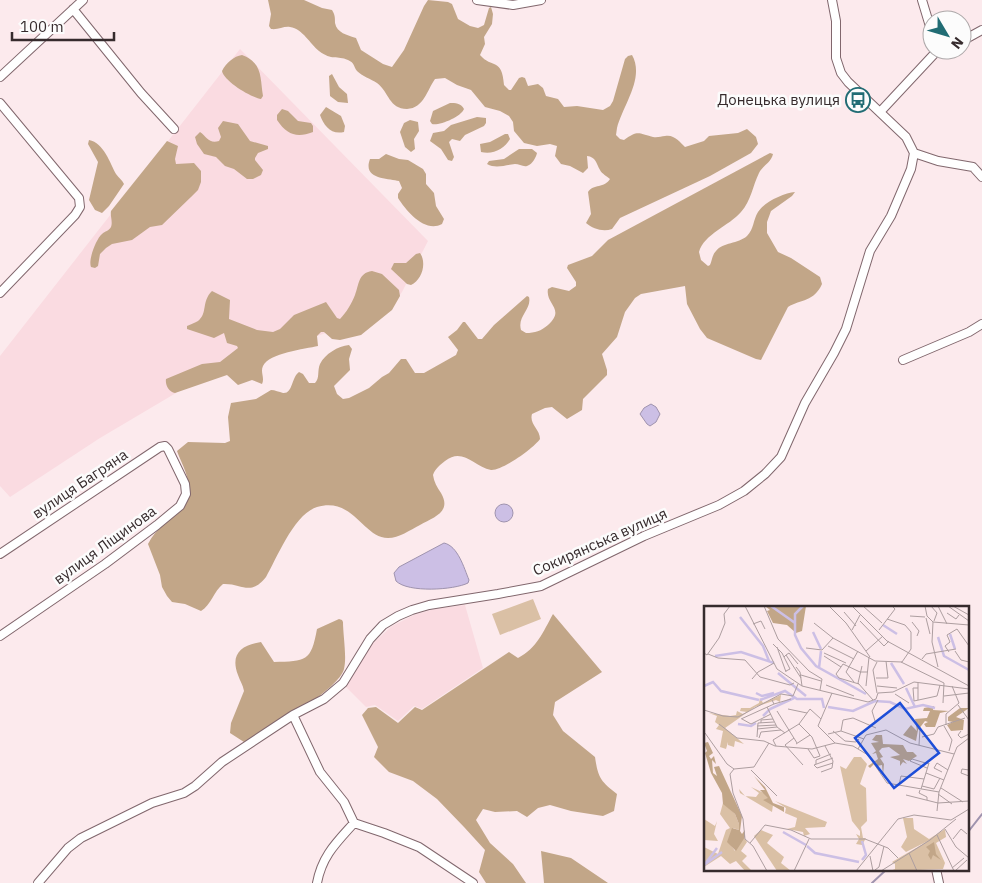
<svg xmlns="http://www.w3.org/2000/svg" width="982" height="883" font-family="'IBM Plex Sans',sans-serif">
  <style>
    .built { fill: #fadbe1 }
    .green { fill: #dac0a5 }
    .forest { fill: #c2a688 }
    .water { fill: #ccbfe5; stroke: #9f93ae }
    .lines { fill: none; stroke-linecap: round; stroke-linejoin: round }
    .stream { stroke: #9f93ae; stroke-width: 2 }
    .minor-casing { stroke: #81676d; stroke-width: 10 }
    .minor { stroke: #fff; stroke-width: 8 }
    .labels { text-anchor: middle; stroke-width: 5; stroke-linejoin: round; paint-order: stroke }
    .poi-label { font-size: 15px; fill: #362b2d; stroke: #fcfcfc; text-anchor: end }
    .street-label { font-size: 15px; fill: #362b2d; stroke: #fcfcfc }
    .inset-river { fill: none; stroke: #ccbfe5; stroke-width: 2.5 }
    .inset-road { fill: none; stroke: #ad9ea0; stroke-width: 1 }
    .view { fill: #1d4ed8; fill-opacity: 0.15; stroke: #1d4ed8; stroke-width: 2.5 }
    .inset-edge { fill: none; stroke: #362b2d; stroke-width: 2.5 }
  </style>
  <rect width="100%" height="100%" fill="#fceaed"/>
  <path class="built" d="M240 49 428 241 402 292 389 311 297 343 193 374 176 393 100 438 10 497 0 486V356Z
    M465 605 483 668 422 709 414 706 398 721 375 705 366 707 345 686 370 646 392 626 414 615 434 609Z"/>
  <path class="green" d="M533 599 541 619 500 635 492 614Z"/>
  <path class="forest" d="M268 0H304L322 8 332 10C335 15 335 17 335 23 337 33 347 35 356 38L361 50 383 64 392 67 404 50 424 6 428 0 448 2 452 4 458 19 470 26 478 28 484 25 489 8 491 7 493 14 492 24 484 37 485 44 480 55C492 69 502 57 504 85L509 90H511L519 78 522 77 525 78 528 86 538 84 543 88 546 96 558 99 564 107 577 106 603 110 610 106 613 101 625 59 628 56 632 55C645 78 623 105 617 128L616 135 620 139 624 140C638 130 638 133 653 137 658 138 661 136 665 136 674 134 680 142 685 147L704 141 709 136 738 133 747 129 756 137 758 144 751 153 710 176 620 218 612 229C603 232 593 229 586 223L591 214 588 192C593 184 605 188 610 179 607 176 602 174 600 170 596 163 596 157 587 156L588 168 583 173 570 166 561 164 555 156 557 146 550 144 537 146 524 143 514 131 513 122 509 116 500 111 485 107 471 90 457 85 445 78 435 79C427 90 424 108 407 109 389 109 389 92 377 83 371 79 362 76 357 71 353 66 355 63 348 60 337 55 332 61 319 51 310 44 303 29 290 27 284 26 278 30 271 29L269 26 271 14Z
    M242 55C263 63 260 78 263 96L261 99C250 97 224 81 222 71 226 63 234 56 242 55Z
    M332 74 339 87 347 94 348 103 338 102 330 96 329 76Z
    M450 103C455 103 461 103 464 109 461 117 439 126 432 124L430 121 433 111Z
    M326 107 341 116 345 126 344 132C331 135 324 126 320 115Z
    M282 109 288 111 298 121 311 123 313 126V132C297 138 287 135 277 120V115Z
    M477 117 486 118V123L484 126 465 135 460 141 452 139 449 142 454 157 452 161 448 160 441 149 430 141 433 133 444 131 451 125Z
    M410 120 418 122 419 131 414 139 415 149 411 152 405 147 400 132 404 123Z
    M223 121 238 124 250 141 268 146V149L258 153 255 158V160L263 170 261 175 253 179H247L234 169 225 166 216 157 204 154 197 144 195 137 200 132C207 137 209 144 219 141L221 137 218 128Z
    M505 134H508L510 139C504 149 493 155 481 152L480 144 490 142Z
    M89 140C104 143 110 163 116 174 119 178 122 180 124 184L109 206 102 213 95 210 89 200 98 162 88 144Z
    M167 141 178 146 175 159 176 164 194 163 201 171V182L198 190 191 197 162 225 150 227 132 240 112 244 106 248 100 254 98 266 95 268 91 267C88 260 96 239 102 234 105 231 109 231 111 227 113 222 110 216 111 211Z
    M519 149H532L537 153C536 157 533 164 527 166 523 167 519 164 515 164 505 165 496 169 487 164L489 161 504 159Z
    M770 153 773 154C771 163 763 165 759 173 753 185 751 201 741 212 729 226 704 234 699 252L701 260 708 266 710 265C712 261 712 255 716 251 723 242 738 244 747 236 754 229 753 220 758 212 764 202 784 193 795 192L792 196 771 211 767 222V233L778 252 791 258 820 277 822 284C814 302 801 299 788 307L761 360 756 359 707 338 700 329 687 304 685 286 641 294 635 298 625 312 617 337 602 354 607 370V375L583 399 582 410 567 419 552 407 545 408 532 414C529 424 540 429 540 439 534 448 502 471 491 470 474 467 463 447 445 461 440 465 435 469 433 475 434 482 437 487 441 493 452 512 434 517 420 525 410 530 399 538 388 538 363 538 353 496 317 507 294 514 277 558 266 577 250 597 242 583 223 584 214 591 211 605 201 611L185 604 172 602 167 596 162 587 160 575 148 544C160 518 196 513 187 477 185 468 180 460 177 451L188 442 225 443 230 441 228 417 231 403 256 399 271 390C275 390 279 392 283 393 293 394 291 378 299 372L303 374 309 383H315C320 378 317 371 320 364 325 354 338 346 349 345L352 349 349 359 350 370 334 386 337 394 343 399 349 398 369 388 382 377 389 373 401 359H406L415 373H424L456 355 458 350 448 337 457 330 463 322H465L478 339H482L494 325 527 296 529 297C532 309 517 316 521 330L526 333C535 333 541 331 548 325 566 309 545 304 548 289L552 287 569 291 576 286V282L567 268 568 265 592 256 608 240Z
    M386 154 399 159 408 160 423 169 426 174V184L434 193 436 206 444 219 442 224C425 233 407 212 398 198V194L402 188 399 181C389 178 362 180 370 159H379Z
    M416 254 420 253C427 263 422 280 411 285L407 284 391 269 394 263H406Z
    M372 271 382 274 399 290 400 296 392 310 361 335 340 340 332 339 324 332H321L317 336 318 346C305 349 269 353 263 366 260 372 265 378 262 384L252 380 238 385 227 375 175 393C169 392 165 385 166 379L202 364 220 362 238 348 237 346 227 343 224 333 214 338 187 329V326C191 324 195 323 198 321 208 313 201 302 212 291L230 300 229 319 257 330 273 332 280 329 294 315 326 302 337 318 340 319C346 313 352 303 355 295 359 285 358 273 372 271Z
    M553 614 602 672 555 702 553 715 563 731 595 757C598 777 600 781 617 794L614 811 603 816 571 811 550 805 538 808 527 817 517 811 495 812 483 809 476 820 490 843 513 864 526 883H486L479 872 485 850 464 827 437 799 413 781 389 772 374 757 378 747 362 715 368 708 376 707 398 723 415 707 422 710 509 652 518 658C537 648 543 632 553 614Z
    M339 619 342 620 343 622C343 635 347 657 344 669 338 691 268 729 248 742H244L230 733 231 723 244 691C243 685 240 681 238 675 230 654 241 645 261 642L274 662C306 661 311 662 317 629Z
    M541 851 571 858 608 883H544Z"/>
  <path class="water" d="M651 404 656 407 660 414 656 422 650 426 647 424 640 414 644 408Z
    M495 513a9 9 0 1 1 18 0a9 9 0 1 1-18 0Z
    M444 543C458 546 464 568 469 580L468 583C454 590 408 593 396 581L394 573 399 567Z"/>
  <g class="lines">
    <path class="stream" d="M968 832 982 814
      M872 883 887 869"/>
    <defs>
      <path id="minor" d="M477 0 513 5 541 0
        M922 0 932 33
        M73 9 141 93 174 129
        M962 41 982 30
        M0 77 83 0
        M0 103 79 198 80 207 75 215 0 293
        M880 112 936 52 942 50
        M914 153 938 161 973 167 982 177
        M903 360 969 332 982 324
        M0 554 160 447 165 446 168 449 185 484 186 494 180 506 157 525 105 564 0 636
        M293 715 320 772 344 802 354 823 384 833 419 847 473 883
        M936 869 939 883
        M38 883 68 848 81 838 152 803 184 793 195 786 222 762 293 715 324 699 343 683 370 639 383 625 398 616 412 610 429 605 498 594 541 586 644 536 719 505 744 491 765 474 781 457 805 403 834 353 846 329 870 251 891 216 911 169 914 153 906 137 848 82 841 73 836 58V21L832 0
        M317 883C322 856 336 843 354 823"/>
    </defs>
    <use href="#minor" class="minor-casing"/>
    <use href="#minor" class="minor"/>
  </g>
  <defs>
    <symbol id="bus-ring" viewBox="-11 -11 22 22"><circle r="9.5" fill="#fcfcfc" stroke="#216c74" stroke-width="1.5"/><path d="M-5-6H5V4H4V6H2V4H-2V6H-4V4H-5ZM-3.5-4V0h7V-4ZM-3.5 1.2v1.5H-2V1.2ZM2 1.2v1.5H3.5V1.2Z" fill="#216c74"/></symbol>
  </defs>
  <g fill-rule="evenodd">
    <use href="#bus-ring" x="844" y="86" width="28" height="28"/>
  </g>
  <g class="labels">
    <g class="poi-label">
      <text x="840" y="105">Донецька вулиця</text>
    </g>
    <g class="street-label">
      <text transform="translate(80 484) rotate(-34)" y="5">вулиця Багряна</text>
      <text transform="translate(600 542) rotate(-24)" y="5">Сокирянська вулиця</text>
      <text transform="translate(105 545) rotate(-36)" y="5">вулиця Ліщинова</text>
    </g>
  </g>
  <g transform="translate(704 606)">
    <rect width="265" height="265" fill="#fceaed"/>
    <path d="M77 89 76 96 72 94 51 101 21 122 40 138 31 135 30 141 24 139V136L22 143 16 141 19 125 12 123 15 119 11 116 13 110 5 107 26 110 32 109 33 105 39 108 43 106 36 105 37 102H46L55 97 56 92 59 97ZM150 151H157L163 158 156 178 162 182 163 215 157 221 159 232H162L158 239 152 238 155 233 152 228 156 230V225L148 215 136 160 142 163ZM47 181 62 188 69 199 68 206 36 187 35 183 41 190 52 191 55 187ZM71 195 123 216 121 221 101 222 106 228 100 230 99 226 83 223 91 221 93 212 81 207 82 202ZM19 197 31 208 35 218V224L29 222 26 238 31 245 40 231 43 236 37 245 43 250 38 255 48 265H41L32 255 26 258 17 250 0 261V241L14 248 22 224 26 222 16 208ZM199 212H209L210 223 225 233 241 223 242 231 232 237 241 257 239 263 186 265 191 263V258L188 256 224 235 202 246 197 241 203 231ZM0 213 11 220 13 215 10 228 14 235 0 234ZM57 224 69 229 63 237 80 251 77 257 87 265H73L50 230Z" fill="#dac0a5"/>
    <path d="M61 0H102L98 25 92 27 83 19 69 17 63 5 66 4ZM230 100 229 104 245 105 236 107 231 121H222L220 118 224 116 221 115 214 124 212 135 199 129 207 119 213 125 211 113 223 112 226 105H219L220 102ZM256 102H265L252 111 260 114 259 124 247 125 243 119 249 116 244 115V111ZM172 129H178L179 138 199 139 203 146H209L213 150 205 155 199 153 203 158 199 156 196 160V155L186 151 196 149 185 141 178 142 175 145 179 151 176 152 180 158 179 169 178 159 173 160 172 156 166 162 164 160 174 153 172 147 168 148 172 145 167 137 175 136 168 134ZM4 136 9 147 5 150 7 153 10 150 12 158 8 154 9 167 13 170 10 161 15 160 38 210 36 225 38 228 41 224V231L32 245 23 236 28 222 35 224V218L31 208 19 198 18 187 7 167 1 147 3 145 0 137ZM50 170 61 181 69 197 80 201V206L59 194 64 192 56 184H61ZM230 236 232 248 237 254 229 249 227 254 224 249 226 245 222 241Z" fill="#c2a688"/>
    <path class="inset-river" d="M67 0 91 17V29L97 42 112 60 162 88M36 11 59 40 65 55M91 16V8L99 0M179 19 193 28M109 26 117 43M246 28 251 43M234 31 240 50 265 64M11 50 37 46 70 57M187 57 200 78M115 62 117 45M74 67 102 90M0 80 9 76 17 85 55 94M202 82 211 101M52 87 58 90 70 87M56 94 81 85 93 93H118L120 102M124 101 149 105 171 95 186 96 201 103 219 99 231 102M59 110 66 103 90 92M34 118 47 120 52 117M79 226 102 239M158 235 162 249 158 254M103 240 111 247 155 256M1 258 13 242M0 259 18 246"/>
    <path class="inset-road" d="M41 0 73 63 98 80 164 96 172 93 174 87 189 86 210 76 265 83M60 0 74 33 105 65 118 73 116 84M125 0 142 17 166 51M148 0 183 35 265 80M159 0 178 17M221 0 223 10 229 16 228 36 234 61M227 0 233 7 230 15M234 0 243 18M244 0 265 15M249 0 265 9M140 6 152 20M243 7 252 13 255 9M206 10 221 11M222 12 226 28M156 15 180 40 185 35M208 16 215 25 213 30M229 16 265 19M110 17 129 32 171 55 198 56 207 43V26L201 19 183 13M49 18 57 15 61 23M253 23 265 40M148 24 156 9M175 24 191 3 188 0M69 38 78 47 86 63 82 65M124 40 150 53M73 41 82 66M102 42 118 44 129 32M162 45 179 30M251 45 257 54 265 56M245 46 241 40 246 36 243 29 253 23M0 47 3 49 15 32 21 17 20 8 26 0M120 47 142 57M4 48 14 52 41 54 56 71 86 79 90 77M82 49 85 47 94 58M120 50 137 61 139 58 156 66H163M80 51 82 49 97 72M218 53 222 48 252 43M173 56 169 64 173 87M197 56 240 77 239 97M158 60 154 77 169 94M92 61 96 66 98 80M137 61 132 68 135 72 155 78M97 69 117 75M172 72H184L182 55M48 73 54 66 70 57M150 76 142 66 154 45M214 77V94M122 79 150 90M162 80 165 51M173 80 193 82M214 82H209L210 95 233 90 236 79M128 87 114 120 131 137M191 88 205 97M240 90 265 87M70 98 87 93M254 99 265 114M63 101 73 121 81 127M84 103 103 107M0 104 19 110 34 111 77 88 89 90 94 78M73 105 93 137M37 113 70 98 68 94M38 113 47 118 67 108M171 115 168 105 174 94M57 117V114L69 113M15 118 33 132 60 135 71 140 108 143 131 137M95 118 106 103 117 113M242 119V108L255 97 248 80M53 120 72 119M240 120 248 134 245 145M53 123 73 121M129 125 141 135 152 136 155 133M137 125 139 114 149 112 172 122M257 125 254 129 257 132 265 128M1 127 23 158 30 163M124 128 137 125 160 133M53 131 54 117 70 116M218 131 230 128 234 121 261 112M55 132 57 126 77 124M90 132 81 139 99 159M131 137 149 140 164 149 183 177 235 186 233 205M92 138 106 129M215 139 216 122M72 140 69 134 95 118 108 131 116 150 110 152 104 143M154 143 162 129 182 124 206 137 250 148M206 155 208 153 225 158M206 155 223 162M112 158V154L127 148M110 159 113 162 129 157M110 159 129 152M47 164 73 190M265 164 258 163 257 167 265 170M117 166 128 162 129 155 121 140M238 166 230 162 233 157 244 164M222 167 240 174M195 179 197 170 220 173M218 180 230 183 236 172M237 182 259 196M217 183 225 157M216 184 215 187 223 191V194M235 186 253 141 265 132M234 188 248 198M202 189 234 197 265 195M241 223 252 241 265 252M233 229 250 265M249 233 257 223 263 228M46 237 61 219 87 224 107 233H161L184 242 194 252M205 247 213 265M166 250 169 265M248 262 260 252M171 264 175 261 180 240M63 265 49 240 41 233 39 213 29 187 26 168 30 163 50 161 65 137M90 265 105 233M152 265 194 213 210 209 247 214 265 203M177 265 226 234 252 213M251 265 263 254"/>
    <path class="view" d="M196 97 235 147 190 182 151 132Z"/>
    <rect width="265" height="265" class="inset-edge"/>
  </g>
  <g transform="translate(947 35) rotate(128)"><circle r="24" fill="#fcfcfc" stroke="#ada8a9"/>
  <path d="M0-4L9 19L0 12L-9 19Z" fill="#216c74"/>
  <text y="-8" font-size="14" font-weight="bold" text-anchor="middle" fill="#362b2d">N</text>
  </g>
  <path d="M12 32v8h102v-8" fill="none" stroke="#362b2d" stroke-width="2.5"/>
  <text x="20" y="32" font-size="15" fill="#362b2d" stroke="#fcfcfc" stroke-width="4" paint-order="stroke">100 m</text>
</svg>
